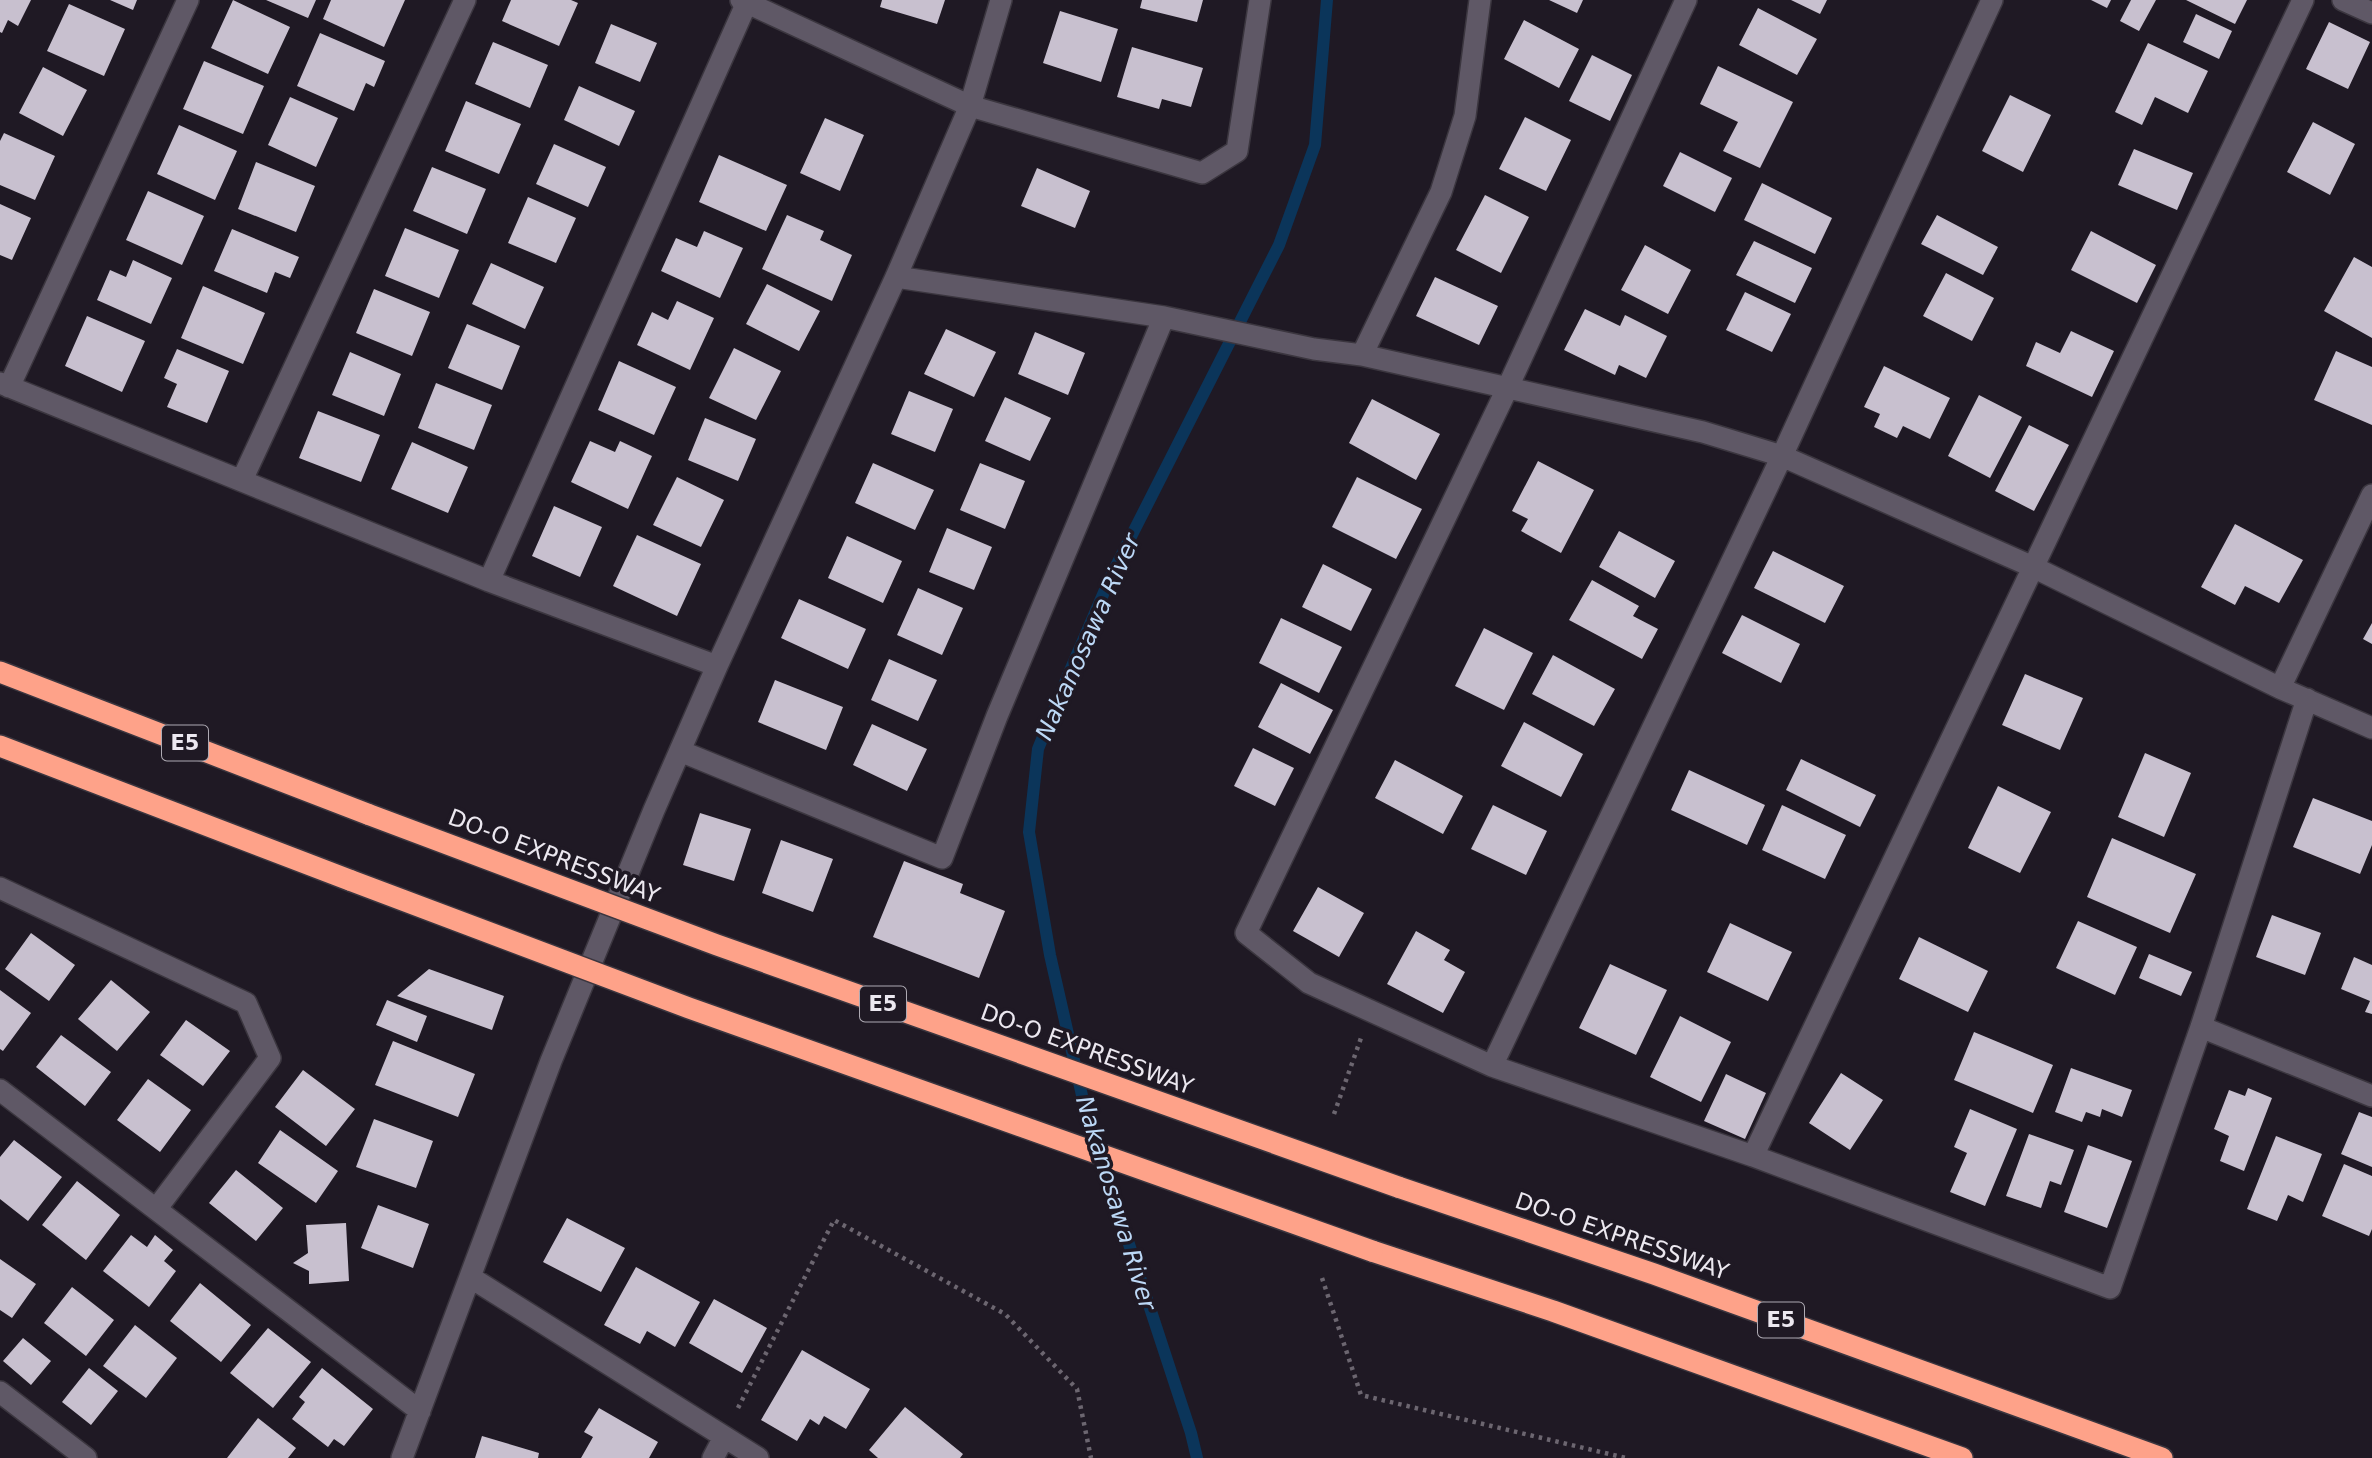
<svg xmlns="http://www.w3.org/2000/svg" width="2372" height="1458" font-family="'DejaVu Sans',sans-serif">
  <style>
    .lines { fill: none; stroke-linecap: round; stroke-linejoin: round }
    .stream { stroke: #0b355a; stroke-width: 12 }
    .building { fill: #c8c0cf }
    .minor-casing { stroke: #3b363f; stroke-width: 24 }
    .highway-casing { stroke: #3b363f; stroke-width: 24 }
    .path { stroke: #6c6670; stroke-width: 4.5; stroke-dasharray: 3.5 5; stroke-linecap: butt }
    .minor { stroke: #5f5866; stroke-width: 21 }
    .highway { stroke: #fea289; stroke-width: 21 }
    .highway-bridge-casing { stroke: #3b363f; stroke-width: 24; stroke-linecap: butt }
    .highway-bridge { stroke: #fea289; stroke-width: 21 }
    .labels { text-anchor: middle; stroke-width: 7; stroke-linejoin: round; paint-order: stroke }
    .shield { fill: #1f1924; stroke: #aeaab3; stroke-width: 2 }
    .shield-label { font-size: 21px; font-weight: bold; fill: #ece8f0 }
    .street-label { font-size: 23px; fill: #ece8f0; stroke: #1f1924 }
    .water-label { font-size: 24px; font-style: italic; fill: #bcd8f6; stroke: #1f1924 }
  </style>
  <rect width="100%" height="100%" fill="#1f1924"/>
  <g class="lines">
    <path class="stream" d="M1197 1458 1191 1433 1086 1113 1050 955 1029 832 1038 749 1069 673 1111 576 1279 245 1315 145 1327 0"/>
  </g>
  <path class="building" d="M0 0H31L18 26 8 20 2 33 0 32Z
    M110 0H137L133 10Z
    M233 0 290 27 268 74 211 48Z
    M266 0H316L308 18Z
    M331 0H405L384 47 323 19Z
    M511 0H571L578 3 559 46 502 21Z
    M882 0H945L937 24 880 7Z
    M1142 0H1203L1197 22 1140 8Z
    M1549 0H1583L1577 13Z
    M1791 0H1827L1820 14Z
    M2091 0H2111L2107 8Z
    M2131 0H2156L2139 31 2120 21Z
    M2186 0H2247L2235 24Z
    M69 4 125 29 104 76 47 51Z
    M1758 8 1817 39 1797 75 1739 45Z
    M1060 11 1118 29 1101 82 1043 63Z
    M2196 14 2232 31 2219 59 2183 42Z
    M1524 20 1579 49 1559 88 1504 59Z
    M2329 22 2370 42 2348 89 2306 69Z
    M611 24 657 43 640 82 595 63Z
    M320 33 385 61 374 87 366 83 354 111 297 86Z
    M493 42 548 65 530 108 475 84Z
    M2148 43 2208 71 2188 113 2155 97 2142 125 2115 112Z
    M1132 47 1203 68 1191 107 1162 99 1159 109 1117 97Z
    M1592 55 1632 75 1610 121 1569 101Z
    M204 61 264 86 243 134 183 109Z
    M1718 66 1793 102 1760 168 1723 151 1738 122 1700 104Z
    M43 67 87 90 63 136 19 113Z
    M579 86 635 111 619 146 564 120Z
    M2010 95 2051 115 2023 172 1982 151Z
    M290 97 338 118 316 167 268 145Z
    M466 101 521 124 499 174 445 151Z
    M1525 117 1571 140 1546 191 1499 169Z
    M825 118 864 135 840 191 800 173Z
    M2313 122 2355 144 2330 195 2287 172Z
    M179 125 237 151 215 200 157 174Z
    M4 133 55 156 35 200 0 185V141Z
    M554 144 606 167 588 207 536 184Z
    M2134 149 2193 173 2177 210 2118 185Z
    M1680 152 1732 178 1715 212 1663 186Z
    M719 155 787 185 766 231 699 202Z
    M256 162 315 186 296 232 238 209Z
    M432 167 486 189 467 234 413 211Z
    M1037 168 1090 191 1075 228 1021 206Z
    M1762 183 1832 218 1815 254 1744 220Z
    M148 191 204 216 182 265 126 240Z
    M1485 195 1529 217 1501 273 1456 250Z
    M528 197 576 218 556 263 508 243Z
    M0 204 31 218 12 260 0 255Z
    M787 215 824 231 820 240 852 255 832 301 762 269Z
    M1937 215 1998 247 1983 275 1921 244Z
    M405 228 459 250 439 298 385 276Z
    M232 229 299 257 290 278 275 272 267 293 214 271Z
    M704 231 743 248 720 298 661 271 676 238 697 247Z
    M2091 231 2156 265 2137 303 2071 270Z
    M1754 241 1812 268 1795 303 1736 275Z
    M1645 245 1691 270 1668 314 1621 290Z
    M2354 257 2372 267V338L2324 311Z
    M133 260 172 278 151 324 97 300 110 270 126 277Z
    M491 263 544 287 525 329 472 304Z
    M1946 273 1994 298 1972 341 1923 316Z
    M1435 277 1498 306 1479 345 1416 316Z
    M767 284 820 311 799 351 746 324Z
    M203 286 265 313 243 364 181 338Z
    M374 289 430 312 412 356 356 333Z
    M1745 292 1791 314 1772 352 1726 330Z
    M677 301 714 318 690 370 637 345 652 312 668 320Z
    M1585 309 1620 326 1625 315 1667 336 1646 378 1619 365 1615 375 1564 350Z
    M87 316 145 341 122 392 65 366Z
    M467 324 520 346 502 390 448 368Z
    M946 329 996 352 974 397 924 374Z
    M2071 331 2114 351 2092 397 2026 366 2036 342 2060 353Z
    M1035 332 1085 353 1068 395 1018 374Z
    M734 348 781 371 756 420 709 398Z
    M177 349 229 371 207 423 167 407 177 384 164 378Z
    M2336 351 2372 367V425L2314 400Z
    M350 352 401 374 384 416 332 395Z
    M619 361 676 387 654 435 598 410Z
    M1884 366 1950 398 1930 439 1903 426 1897 438 1874 427 1880 414 1864 407Z
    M436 383 492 405 474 450 418 428Z
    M909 391 953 409 935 452 891 434Z
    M1979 395 2022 417 1990 478 1948 456Z
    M1005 397 1051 418 1030 461 985 441Z
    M1372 399 1440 434 1416 480 1349 443Z
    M318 411 380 435 361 482 299 458Z
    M705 418 756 439 738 481 688 460Z
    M2029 425 2069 445 2034 511 1995 491Z
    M590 441 615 452 620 441 652 456 628 509 571 482Z
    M412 442 468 467 448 513 391 489Z
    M1538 461 1594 490 1561 553 1521 531 1528 519 1512 511Z
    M873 463 934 490 915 530 855 503Z
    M980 463 1025 481 1005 529 960 510Z
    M677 477 724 500 701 547 653 525Z
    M1357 477 1422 509 1396 559 1332 527Z
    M554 506 602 527 580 577 532 556Z
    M2235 524 2303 560 2279 603 2245 586 2235 605 2201 587Z
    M947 528 992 547 974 590 929 572Z
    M1619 531 1675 561 1655 598 1599 567Z
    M637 535 701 564 677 616 613 586Z
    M847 536 902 561 883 603 828 578Z
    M1773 551 1844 586 1825 623 1754 588Z
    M1323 564 1372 589 1351 631 1302 607Z
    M1592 580 1639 606 1633 616 1658 629 1642 659 1569 620Z
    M918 588 963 608 942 655 897 635Z
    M799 599 866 629 848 669 781 638Z
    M1742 615 1800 644 1781 683 1722 653Z
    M1281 618 1342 647 1319 693 1259 663Z
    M2372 623V644L2363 639Z
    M1484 628 1533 653 1504 710 1455 686Z
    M1553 655 1615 689 1594 726 1532 694Z
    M889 659 937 680 918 721 871 700Z
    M2025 674 2083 698 2060 750 2002 725Z
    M775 680 843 707 826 750 758 722Z
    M1281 683 1333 710 1310 754 1258 727Z
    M1524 722 1583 754 1561 797 1501 766Z
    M872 724 927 749 907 791 853 765Z
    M1253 748 1294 768 1275 806 1234 786Z
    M2145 753 2191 773 2164 837 2118 817Z
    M1801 759 1876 795 1860 827 1786 790Z
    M1395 760 1463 796 1443 834 1375 798Z
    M1689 770 1765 805 1747 845 1671 810Z
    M1998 786 2051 812 2020 873 1968 848Z
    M2313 798 2372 821V845L2360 874 2293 847Z
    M1493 805 1547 831 1526 875 1471 849Z
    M1782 805 1846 835 1825 879 1762 850Z
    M700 813 751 829 734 881 683 865Z
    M2112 838 2196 874 2170 933 2087 897Z
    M781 840 833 859 813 912 762 893Z
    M904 861 963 884 960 893 1005 911 979 978 873 937Z
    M1318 887 1364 913 1339 957 1293 931Z
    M2272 915 2321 933 2305 975 2256 957Z
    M2078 921 2137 947 2115 995 2056 968Z
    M1730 923 1792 952 1768 1001 1707 972Z
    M1416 931 1450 950 1444 960 1465 972 1443 1013 1387 984Z
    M31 933 75 965 49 1001 5 969Z
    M1919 937 1988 971 1968 1012 1899 979Z
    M2149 954 2192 972 2181 996 2139 978Z
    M2354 957 2372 965V1014L2365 1012 2370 1001 2341 989Z
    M1610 964 1667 990 1636 1055 1579 1028Z
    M429 969 504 996 492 1030 397 996Z
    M111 980 150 1012 117 1051 78 1019Z
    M0 990 31 1013 3 1051 0 1049Z
    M387 1000 427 1016 417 1042 376 1025Z
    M1680 1016 1731 1042 1701 1102 1650 1077Z
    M186 1020 230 1051 203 1086 160 1055Z
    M1974 1032 2053 1065 2033 1113 1954 1080Z
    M61 1035 111 1072 85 1106 36 1067Z
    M393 1041 475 1074 458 1117 375 1085Z
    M2071 1068 2132 1090 2122 1117 2102 1109 2100 1117 2086 1112 2082 1122 2055 1112Z
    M303 1070 355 1109 326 1146 275 1107Z
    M1841 1073 1883 1100 1850 1150 1809 1123Z
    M1726 1074 1766 1093 1745 1139 1704 1121Z
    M148 1079 191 1110 160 1152 117 1120Z
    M2248 1088 2272 1098 2244 1171 2220 1161 2229 1136 2214 1129 2229 1090 2245 1096Z
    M1970 1109 2017 1129 1985 1206 1950 1192 1967 1153 1954 1147Z
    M2359 1112 2372 1117V1167L2341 1154Z
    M374 1119 433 1141 416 1188 356 1167Z
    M280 1130 338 1171 316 1203 258 1163Z
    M2029 1134 2074 1150 2061 1185 2050 1181 2041 1208 2006 1196Z
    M2276 1136 2322 1154 2303 1202 2288 1195 2277 1221 2247 1209Z
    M14 1140 62 1177 28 1221 0 1199V1157Z
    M2088 1145 2132 1161 2107 1228 2064 1212Z
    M2344 1164 2372 1176V1229L2369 1236 2322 1216Z
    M236 1170 283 1208 256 1241 209 1203Z
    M77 1181 120 1215 86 1260 42 1225Z
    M378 1205 429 1224 413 1268 361 1248Z
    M567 1218 625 1248 601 1292 543 1262Z
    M346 1223 349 1281 309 1284V1271L293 1263 308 1253 306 1225Z
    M131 1235 147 1247 155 1235 173 1250 164 1261 176 1271 149 1307 103 1271Z
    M0 1259 36 1284 12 1318 0 1310Z
    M636 1267 700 1302 675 1347 647 1331 640 1344 604 1325Z
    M200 1283 251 1325 221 1362 170 1321Z
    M72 1287 114 1320 86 1356 44 1323Z
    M714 1299 767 1328 742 1373 689 1343Z
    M135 1325 177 1358 146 1398 103 1366Z
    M268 1328 311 1362 273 1408 230 1373Z
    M23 1338 51 1361 31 1385 3 1361Z
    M802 1350 870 1389 846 1429 824 1416 819 1425 810 1419 797 1441 761 1420Z
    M89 1368 118 1391 91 1425 62 1402Z
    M322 1368 373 1409 344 1446 334 1439 328 1447 292 1419 305 1402 299 1397Z
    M905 1407 963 1454 960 1458H878L869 1450Z
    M599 1408 658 1442 649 1458H581L593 1437 584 1432Z
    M258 1418 296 1448 288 1458H227Z
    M482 1436 539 1453 538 1458H475Z"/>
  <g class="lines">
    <defs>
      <path id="minor" d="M741 0 970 106 1202 173 1237 151 1260 0
        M1686 0 1507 389 1246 933 1309 983 1492 1066 1753 1156 2110 1288 2201 1027 2307 699
        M2343 0 2372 13
        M896 277 1164 317 1314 349 1362 355 1703 432 1782 456 2033 567 2280 688 2372 728
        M1362 355 1441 192 1465 116 1480 0
        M0 383 489 581 717 666
        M9 387 188 0
        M242 480 465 0
        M489 581 748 0
        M2280 688 2372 495
        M680 751 942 858 997 716 1164 317
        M0 888 246 1003 270 1058 157 1208
        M2201 1027 2372 1096
        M1492 1066 1782 456 1992 0
        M0 1090 420 1411
        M1753 1156 2303 0
        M470 1277 758 1458
        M0 1392 86 1458
        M402 1458 551 1061 654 810 717 666 896 277 970 106 1001 0
        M713 1458 724 1437"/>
      <path id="highway" d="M0 672 370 815
        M0 746 352 881
        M1398 1187 1654 1274 2162 1458
        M1372 1251 1553 1311 1962 1458"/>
    </defs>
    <use href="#minor" class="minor-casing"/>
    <use href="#highway" class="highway-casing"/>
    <path class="path" d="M1334 1114 1361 1038
      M1322 1278 1361 1395 1626 1458
      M738 1408 834 1220 1005 1314 1077 1389 1091 1458"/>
    <use href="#minor" class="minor"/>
    <use href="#highway" class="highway"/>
    <defs>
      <path id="highway-bridge" d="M370 815 717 945 1398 1187
        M352 881 689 1008 1372 1251"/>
    </defs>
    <use href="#highway-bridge" class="highway-bridge-casing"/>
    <use href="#highway-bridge" class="highway-bridge"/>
  </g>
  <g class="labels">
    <g class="shield">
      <rect x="162" y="725.5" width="46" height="35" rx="5"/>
      <rect x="860" y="986.5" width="46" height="35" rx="5"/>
      <rect x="1758" y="1302.5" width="46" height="35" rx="5"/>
    </g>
    <g class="shield-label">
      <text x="185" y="750">E5</text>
      <text x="883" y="1011">E5</text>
      <text x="1781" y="1327">E5</text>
    </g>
    <g class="street-label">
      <text transform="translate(554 856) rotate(21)" y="8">DO-O EXPRESSWAY</text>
      <text transform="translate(1087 1049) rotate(20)" y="8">DO-O EXPRESSWAY</text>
      <text transform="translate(1622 1236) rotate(19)" y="8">DO-O EXPRESSWAY</text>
    </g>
    <g class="water-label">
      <text transform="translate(1088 637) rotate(-66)" y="8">Nakanosawa River</text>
      <text transform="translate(1116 1203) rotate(73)" y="8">Nakanosawa River</text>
    </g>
  </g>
</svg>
